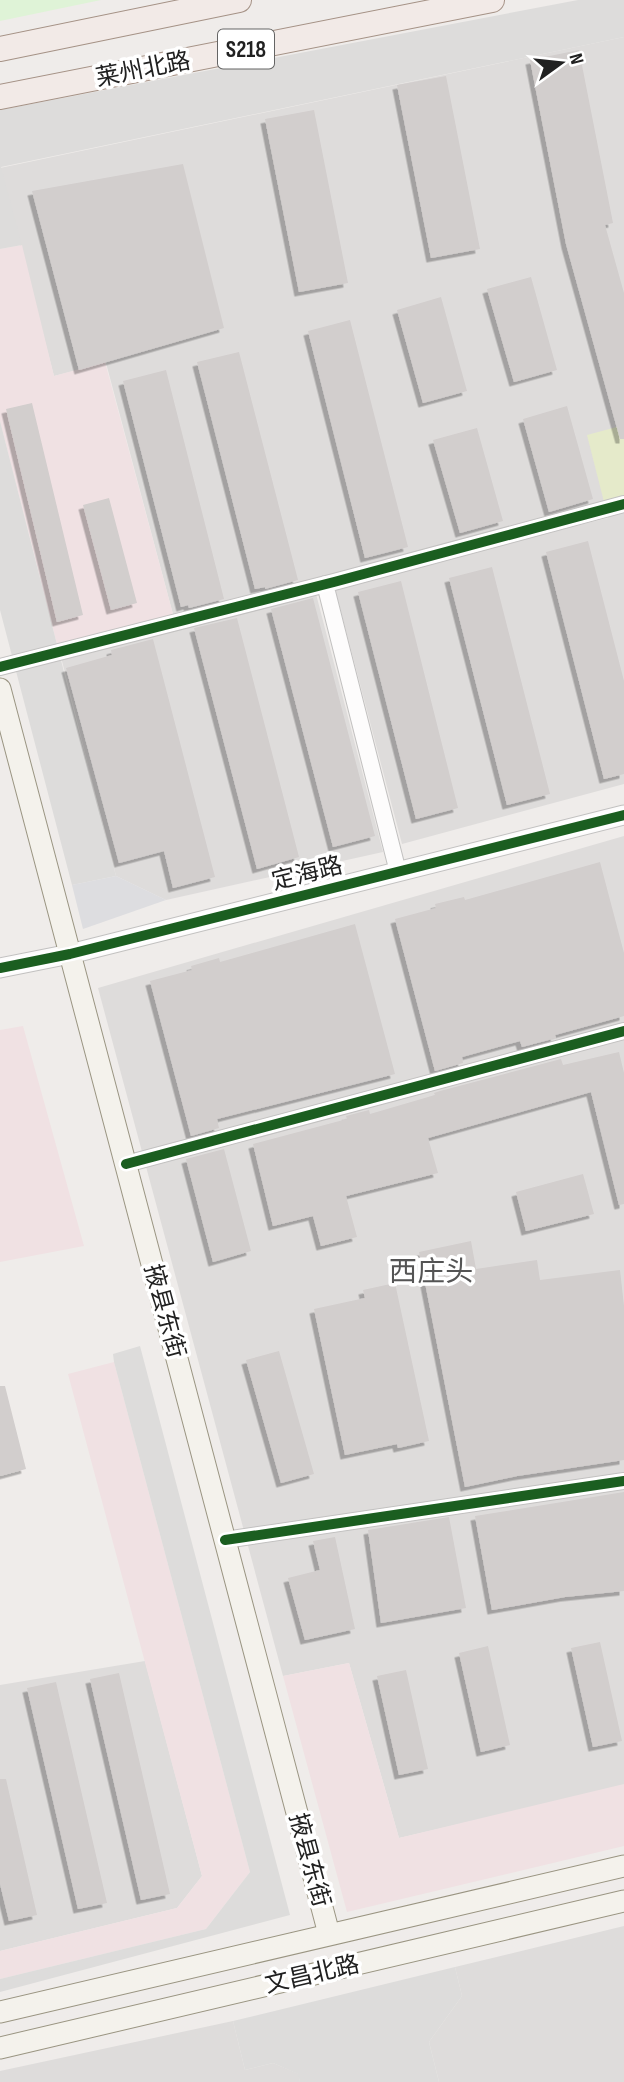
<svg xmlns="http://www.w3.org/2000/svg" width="624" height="2082" font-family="'Sofia Sans Condensed','Noto Sans SC',sans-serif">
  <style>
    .residential { fill: #dedcdb }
    .commercial { fill: #f0e1e3 }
    .religious { fill: #dddcdb }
    .grass { fill: #e5eaca }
    .park { fill: #dff3d7 }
    .plaza { fill: #dddde0 }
    .building { fill: #d2cecd; filter: url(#shadow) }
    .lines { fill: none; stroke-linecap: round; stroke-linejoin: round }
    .minor-casing { stroke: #c2c1c0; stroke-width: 18 }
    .tertiary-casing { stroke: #c2c1c0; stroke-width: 21 }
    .secondary-casing { stroke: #9a9582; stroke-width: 23 }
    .primary-casing { stroke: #a59286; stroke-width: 26 }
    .minor { stroke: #fdfcfc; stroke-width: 16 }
    .tertiary { stroke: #fdfcfc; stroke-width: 19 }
    .secondary { stroke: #f4f2ec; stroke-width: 21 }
    .primary { stroke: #f2eae7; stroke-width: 24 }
    .cycleway-casing { stroke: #fff; stroke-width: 15 }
    .cycleway { stroke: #1b5e20; stroke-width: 10 }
    .labels { text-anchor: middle; stroke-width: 7; stroke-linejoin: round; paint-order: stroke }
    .shield { fill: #fff; stroke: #646464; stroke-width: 2 }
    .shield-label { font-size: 23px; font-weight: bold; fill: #212121 }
    .street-label { font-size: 24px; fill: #212121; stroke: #fff }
    .quarter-label { font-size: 28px; fill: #545454; stroke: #fff }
  </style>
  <defs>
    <filter id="shadow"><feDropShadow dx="-4.5" dy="4.5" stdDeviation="0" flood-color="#0004"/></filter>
  </defs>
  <rect width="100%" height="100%" fill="#efecea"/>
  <path class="residential" d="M624 37V784L402 844 334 585 608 518 604 502 174 618 106 363 54 376 0 168Z
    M315 590 383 852 166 900 116 876 61 657Z
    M624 836V1786L399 1838 349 1663 283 1676 98 988Z
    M145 1661 202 1876 177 1908 0 1951V1685Z
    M624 1926V2082H439L429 2042 462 1996 455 1967Z
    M233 2021 245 2070 273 2063 299 2074 300 2082H0V2071Z"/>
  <path class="commercial" d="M22 245 54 376 105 362 174 618 58 648 0 421V249Z
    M23 1026 84 1246 0 1262V1030Z
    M114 1362 250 1872 206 1929 0 1979V1951L177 1908 202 1876 68 1374Z
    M349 1663 399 1838 624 1784V1846L347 1912 283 1676Z"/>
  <path class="religious" d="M578 0H624V37L1 167 22 245 0 249V110Z
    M0 421 116 876 72 885 0 610Z
    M140 1346 290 1915 0 1992V1979L206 1929 250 1872 114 1362 113 1354Z
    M455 1967 462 1996 429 2042 439 2082H300L298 2074 273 2063 245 2070 233 2021Z"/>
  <path class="grass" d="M624 425V497L604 502 587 435Z"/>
  <path class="park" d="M0 0H101L0 21Z"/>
  <path class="plaza" d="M116 876 166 900 83 929 72 885Z"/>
  <path class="building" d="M579 50 613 223 605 225 624 293V439H620L566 244 530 60Z
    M446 76 480 249 431 258 397 85Z
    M314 110 348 283 299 292 265 119Z
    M183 164 224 328 79 370 32 191Z
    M531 277 557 370 514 382 487 289Z
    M441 297 467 391 423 403 397 310Z
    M350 320 408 547 365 558 308 331Z
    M239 352 298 580 265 589V587L255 589 197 362Z
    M166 370 224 599 189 608 188 605 181 607 123 381Z
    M32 403 83 615 57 622 6 409Z
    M567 406 593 499 549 512 523 419Z
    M477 428 503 521 460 533 433 440Z
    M109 498 137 603 111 610 83 505Z
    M588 541 624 681V774L604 779 546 552Z
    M492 567 550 794 507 805 449 578Z
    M401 581 458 808 416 819 358 592Z
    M313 598 375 836 333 847 271 609Z
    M237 618 299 857 257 869 194 628Z
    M153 639 215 877 173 888 164 851 119 863 66 668 112 655 111 650Z
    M600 862 624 953V1016L555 1035 556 1038 522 1047 520 1041 462 1057 463 1063 435 1071 395 919 436 908 435 904 464 897 465 900Z
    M355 924 395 1074 217 1119 219 1128 191 1136 150 981 192 970 191 966 219 958 220 962Z
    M619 1052 624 1073V1204L619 1205 591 1092 428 1138 438 1173 346 1196 357 1237 321 1246 313 1216 273 1226 253 1144 347 1119 346 1116 369 1110 370 1114 435 1095 434 1093 440 1091 561 1059 563 1065Z
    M224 1149 251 1251 213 1262 186 1159Z
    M583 1174 594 1214 526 1231 516 1192Z
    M471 1241 476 1269 537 1260 540 1280 620 1270 624 1306V1460L517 1476 465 1487 419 1252Z
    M395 1283 429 1441 398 1448 397 1444 345 1455 314 1309 365 1298 363 1290Z
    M279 1351 314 1474 281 1483 246 1360Z
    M0 1386H5L26 1469 0 1476Z
    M624 1492V1591L565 1597 492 1610 475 1516Z
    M449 1517 466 1608 381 1623 368 1530Z
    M335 1537 355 1629 305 1640 288 1578 320 1570 313 1541Z
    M600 1642 622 1741 593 1747 571 1648Z
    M488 1646 510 1745 481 1752 459 1653Z
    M406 1670 428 1769 399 1775 377 1676Z
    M119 1673 170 1894 141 1900 90 1679Z
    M56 1682 107 1903 78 1909 27 1688Z
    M0 1779H6L37 1915 9 1921 0 1884Z"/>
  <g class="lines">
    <defs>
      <path id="minor" d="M325 584 398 872
        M0 667 334 582 624 504
        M126 1164 624 1031
        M225 1540 624 1481"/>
      <path id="tertiary" d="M0 968 70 954 624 815"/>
      <path id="secondary" d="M0 689 329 1934
        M0 2012 624 1866
        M0 2048 624 1901"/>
      <path id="primary" d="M0 49 239 0
        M0 97 492 0"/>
    </defs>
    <use href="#minor" class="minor-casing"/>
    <use href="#tertiary" class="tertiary-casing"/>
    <use href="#secondary" class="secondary-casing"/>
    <use href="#primary" class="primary-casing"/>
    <use href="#minor" class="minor"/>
    <use href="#tertiary" class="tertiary"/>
    <use href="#secondary" class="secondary"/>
    <use href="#primary" class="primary"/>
    <defs>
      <path id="cycleway" d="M0 667 334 582 624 504
        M0 968 70 954 624 815
        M126 1164 624 1031
        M225 1540 624 1481"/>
    </defs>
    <use href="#cycleway" class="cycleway-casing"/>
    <use href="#cycleway" class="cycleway"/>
  </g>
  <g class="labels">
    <rect class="shield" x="218" y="29.5" width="56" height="39" rx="5"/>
    <g class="shield-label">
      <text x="246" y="57">S218</text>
    </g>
    <g class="street-label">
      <text transform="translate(143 69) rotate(-11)" y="8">莱州北路</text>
      <text transform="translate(307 873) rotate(-14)" y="8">定海路</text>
      <text transform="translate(165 1311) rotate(75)" y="8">掖县东街</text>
      <text transform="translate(310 1860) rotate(75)" y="8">掖县东街</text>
      <text transform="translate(312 1974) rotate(-13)" y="8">文昌北路</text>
    </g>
    <g class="quarter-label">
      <text x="431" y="1281">西庄头</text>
    </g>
  </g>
  <g transform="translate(561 63) rotate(75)" stroke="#ffffff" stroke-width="5" paint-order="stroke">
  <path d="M0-5L12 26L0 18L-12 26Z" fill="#212121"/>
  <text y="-10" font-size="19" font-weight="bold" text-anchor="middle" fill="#212121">N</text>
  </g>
</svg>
